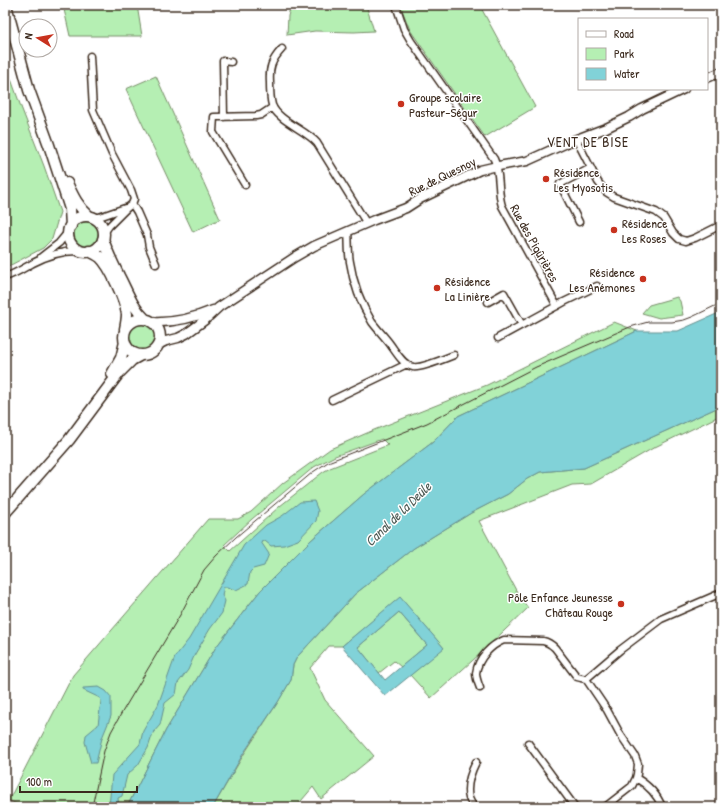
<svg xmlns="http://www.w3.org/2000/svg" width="726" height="812" font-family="'Patrick Hand',sans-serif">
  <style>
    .green { fill: #b5efb3; stroke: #788c68; fill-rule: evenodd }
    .water { fill: #81d2d8; stroke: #658f8e; fill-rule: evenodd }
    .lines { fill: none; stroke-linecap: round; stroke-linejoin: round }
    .minor-casing { stroke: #3b2a1e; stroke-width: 9 }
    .tertiary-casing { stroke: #3b2a1e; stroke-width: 11 }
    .primary-casing { stroke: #3b2a1e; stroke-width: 13 }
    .minor { stroke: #fff; stroke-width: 6 }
    .tertiary { stroke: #fff; stroke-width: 8 }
    .primary { stroke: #fff; stroke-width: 10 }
    .tram { stroke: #3b2a1e; stroke-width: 1 }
    .poi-dot { fill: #c8321e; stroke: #fff; stroke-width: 1.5 }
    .labels { text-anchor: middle; stroke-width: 3; stroke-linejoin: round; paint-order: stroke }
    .poi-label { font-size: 13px; fill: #3b2a1e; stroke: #fff; text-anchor: start }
    .street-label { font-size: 13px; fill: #3b2a1e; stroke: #fff }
    .neighbourhood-label { font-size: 14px; letter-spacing: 1px; fill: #3b2a1e; stroke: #fff }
    .water-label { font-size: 14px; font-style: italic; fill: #505c56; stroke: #fff }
  </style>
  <rect width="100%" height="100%" fill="#fff"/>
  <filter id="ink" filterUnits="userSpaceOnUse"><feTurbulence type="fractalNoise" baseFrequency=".025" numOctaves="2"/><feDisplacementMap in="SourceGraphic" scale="8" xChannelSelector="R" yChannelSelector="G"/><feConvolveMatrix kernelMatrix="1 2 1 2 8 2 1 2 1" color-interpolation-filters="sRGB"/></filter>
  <g filter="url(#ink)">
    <path class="green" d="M63 5H137L142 36H70Z
      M291 5H366L374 31 354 32 315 31 287 35 288 16Z
      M400 5H481L480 6 535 107 485 137 410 30Z
      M5 62 7 73 11 79 21 107 44 166 60 212 52 239 43 248 7 267 5 266Z
      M156 76 220 219 193 232 126 89Z
      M74 234a12 12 0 1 1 24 0a12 12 0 1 1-24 0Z
      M677 297 680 301 683 315 659 318 642 313 649 305Z
      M614 322 637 331 458 416 433 442 363 495 310 541 260 591 216 647 166 730 127 807H24L8 800 13 792 73 675 208 519H238L251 512 283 483 330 449 374 430 487 385ZM382 439 388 445 330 468 323 472 280 506 230 551 224 545 252 519 314 467 335 456Z
      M129 337a13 13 0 1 1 26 0a13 13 0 1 1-26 0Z
      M721 406V415L655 447 591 484 572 485 479 521 518 594 528 608 482 652 431 698 410 675 443 647 400 598 342 646H329L310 668 325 700 374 756 321 799 313 787 296 807H213L244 754 278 702 291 680 293 665 297 657 355 594 414 548 471 513 508 494 527 479 540 472 584 468Z
      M399 612 427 645 401 667 394 661 379 673 358 647Z"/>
    <path class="water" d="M721 312V406L584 468 540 472 527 479 508 494 471 513 414 548 355 594 297 657 293 665 291 680 278 702 243 754 213 807H127L166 730 216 647 260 591 310 541 364 494 433 442 458 416 637 331H678Z
      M314 501 318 511 316 521 298 540 284 545 271 546 265 541 261 542 269 554 264 566 253 569 250 572 248 584 236 590 227 587H224L222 595 225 601 222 613 210 629 195 654 188 670 178 683 176 694 165 703 160 725 153 733 148 748 138 765 127 775 122 796 118 798 119 807H109L112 775 140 744 143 731 158 705 175 657 189 639 244 545 266 525 282 516 300 502Z
      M400 597 444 648 385 696 342 646ZM399 612 427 645 385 680 358 647Z
      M99 687 106 691 111 697V716L102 738 96 763H91L85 742 86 735 98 725 101 701 100 698 83 690V688Z"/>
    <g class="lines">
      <defs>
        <path id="minor" d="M396 5 404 29 411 41 494 159C501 174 497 191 502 206L557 306
          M282 49C271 61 269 68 270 83 270 91 270 98 272 105 278 121 306 130 317 143L364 219 366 223
          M90 56 93 110 112 154 131 190 134 199 132 204 127 208 109 226 104 233
          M224 117 223 61 231 62
          M576 139 598 182 606 192 614 197 656 212 664 218 673 233 679 239 686 241 695 238 721 225
          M245 185 213 132 214 117 256 116 261 115 273 107
          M132 204 137 212 147 235 149 247 156 264
          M92 217H99L125 208
          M579 222 560 184 591 168
          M348 231C349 241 348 252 350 262 353 282 361 304 372 322 378 330 384 336 390 344 396 352 403 365 413 367 421 369 446 358 454 355
          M41 257 59 243 69 231
          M5 277C15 274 24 268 33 263 48 255 64 250 81 251
          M488 302 504 293 522 325
          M498 338 564 302 597 286
          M332 400 407 364
          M586 679 620 650 661 619 721 593
          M586 679 607 710 620 734 635 756 638 764 637 774 636 778 632 786 605 807
          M480 688C478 683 476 678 476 673 478 658 491 645 504 640L543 641C548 642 551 644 555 648L577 677 581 678 586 679
          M528 743 575 807
          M636 778C648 785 657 794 662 807
          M474 807C472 804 470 801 469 798 466 787 471 772 476 762"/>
        <path id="tertiary" d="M707 78 721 72
          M152 322C173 323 194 318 213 310
          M158 345 166 341 178 338 186 334 205 320 219 307 295 257 314 246 374 220 406 208 420 199 480 170 493 167 527 161 569 142 606 128 629 117 642 109 684 89"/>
        <path id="primary" d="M6 5 29 90 49 145 70 209 71 226
          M67 183C73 196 78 207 89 216
          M68 234a18 18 0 1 1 36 0a18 18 0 1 1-36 0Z
          M103 239C107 252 113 264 119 276 127 291 132 307 145 319
          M89 251C93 253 97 255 100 257 110 266 125 300 127 314 127 319 126 324 125 329
          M124 337a18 18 0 1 1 36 0a18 18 0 1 1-36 0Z
          M112 374 121 358 125 342
          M5 513 69 440 119 373 132 360 141 355"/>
      </defs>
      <use href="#minor" class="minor-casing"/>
      <use href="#tertiary" class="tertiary-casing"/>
      <use href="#primary" class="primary-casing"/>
      <use href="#minor" class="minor"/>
      <use href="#tertiary" class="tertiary"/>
      <use href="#primary" class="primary"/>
      <path class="tram" d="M92 807 104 751 111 732 121 714 180 615 204 570 216 556 236 537 313 472 328 462 427 423 536 367 630 327 648 322H672L684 320 692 317 721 303"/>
    </g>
  </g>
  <g class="poi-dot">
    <circle cx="401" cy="104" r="4"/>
    <circle cx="546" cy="179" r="4"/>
    <circle cx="614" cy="230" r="4"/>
    <circle cx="643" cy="279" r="4"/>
    <circle cx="437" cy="288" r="4"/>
    <circle cx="621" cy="604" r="4"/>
  </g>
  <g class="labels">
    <g class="poi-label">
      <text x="409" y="102">Groupe scolaire<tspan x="409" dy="15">Pasteur-Ségur</tspan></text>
      <text x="554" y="177">Résidence<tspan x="554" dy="15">Les Myosotis</tspan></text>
      <text x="622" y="228">Résidence<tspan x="622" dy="15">Les Roses</tspan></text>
      <text x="635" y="277" text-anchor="end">Résidence<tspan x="635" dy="15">Les Anémones</tspan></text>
      <text x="445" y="286">Résidence<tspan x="445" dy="15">La Linière</tspan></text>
      <text x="613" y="602" text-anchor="end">Pôle Enfance Jeunesse<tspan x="613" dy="15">Château Rouge</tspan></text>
    </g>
    <g class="street-label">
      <text transform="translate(442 176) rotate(-26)" y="5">Rue de Quesnoy</text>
      <text transform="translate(535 243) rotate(61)" y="5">Rue des Piqûrières</text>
    </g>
    <g class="neighbourhood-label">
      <text x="588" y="147">VENT DE BISE</text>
    </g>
    <g class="water-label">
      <text transform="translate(398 514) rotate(-44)" y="5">Canal de la Deûle</text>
    </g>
  </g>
  <rect width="726" height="812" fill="none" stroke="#fff" stroke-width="20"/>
  <rect x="10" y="10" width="706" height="792" fill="none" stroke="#3b2a1e" stroke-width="1.5" filter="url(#ink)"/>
  <rect x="578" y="18" width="130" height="72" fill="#ffffff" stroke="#b1aaa5"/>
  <rect x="586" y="31" width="20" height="6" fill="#ffffff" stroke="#b1aaa5"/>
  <text x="614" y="38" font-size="12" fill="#3b2a1e">Road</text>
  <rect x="586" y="48" width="20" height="12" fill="#b5efb3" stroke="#b1aaa5"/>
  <text x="614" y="58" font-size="12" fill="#3b2a1e">Park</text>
  <rect x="586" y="68" width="20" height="12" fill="#81d2d8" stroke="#b1aaa5"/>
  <text x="614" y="78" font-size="12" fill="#3b2a1e">Water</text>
  <g transform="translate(38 38) rotate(281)"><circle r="19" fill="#ffffff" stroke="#b1aaa5"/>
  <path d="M0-3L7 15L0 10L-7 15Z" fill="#c8321e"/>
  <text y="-6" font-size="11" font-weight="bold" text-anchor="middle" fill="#3b2a1e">N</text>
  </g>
  <path d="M20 786v6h117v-6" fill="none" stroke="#3b2a1e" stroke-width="2"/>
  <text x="26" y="786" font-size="12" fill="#3b2a1e" stroke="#ffffff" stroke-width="3" paint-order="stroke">100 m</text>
</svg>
